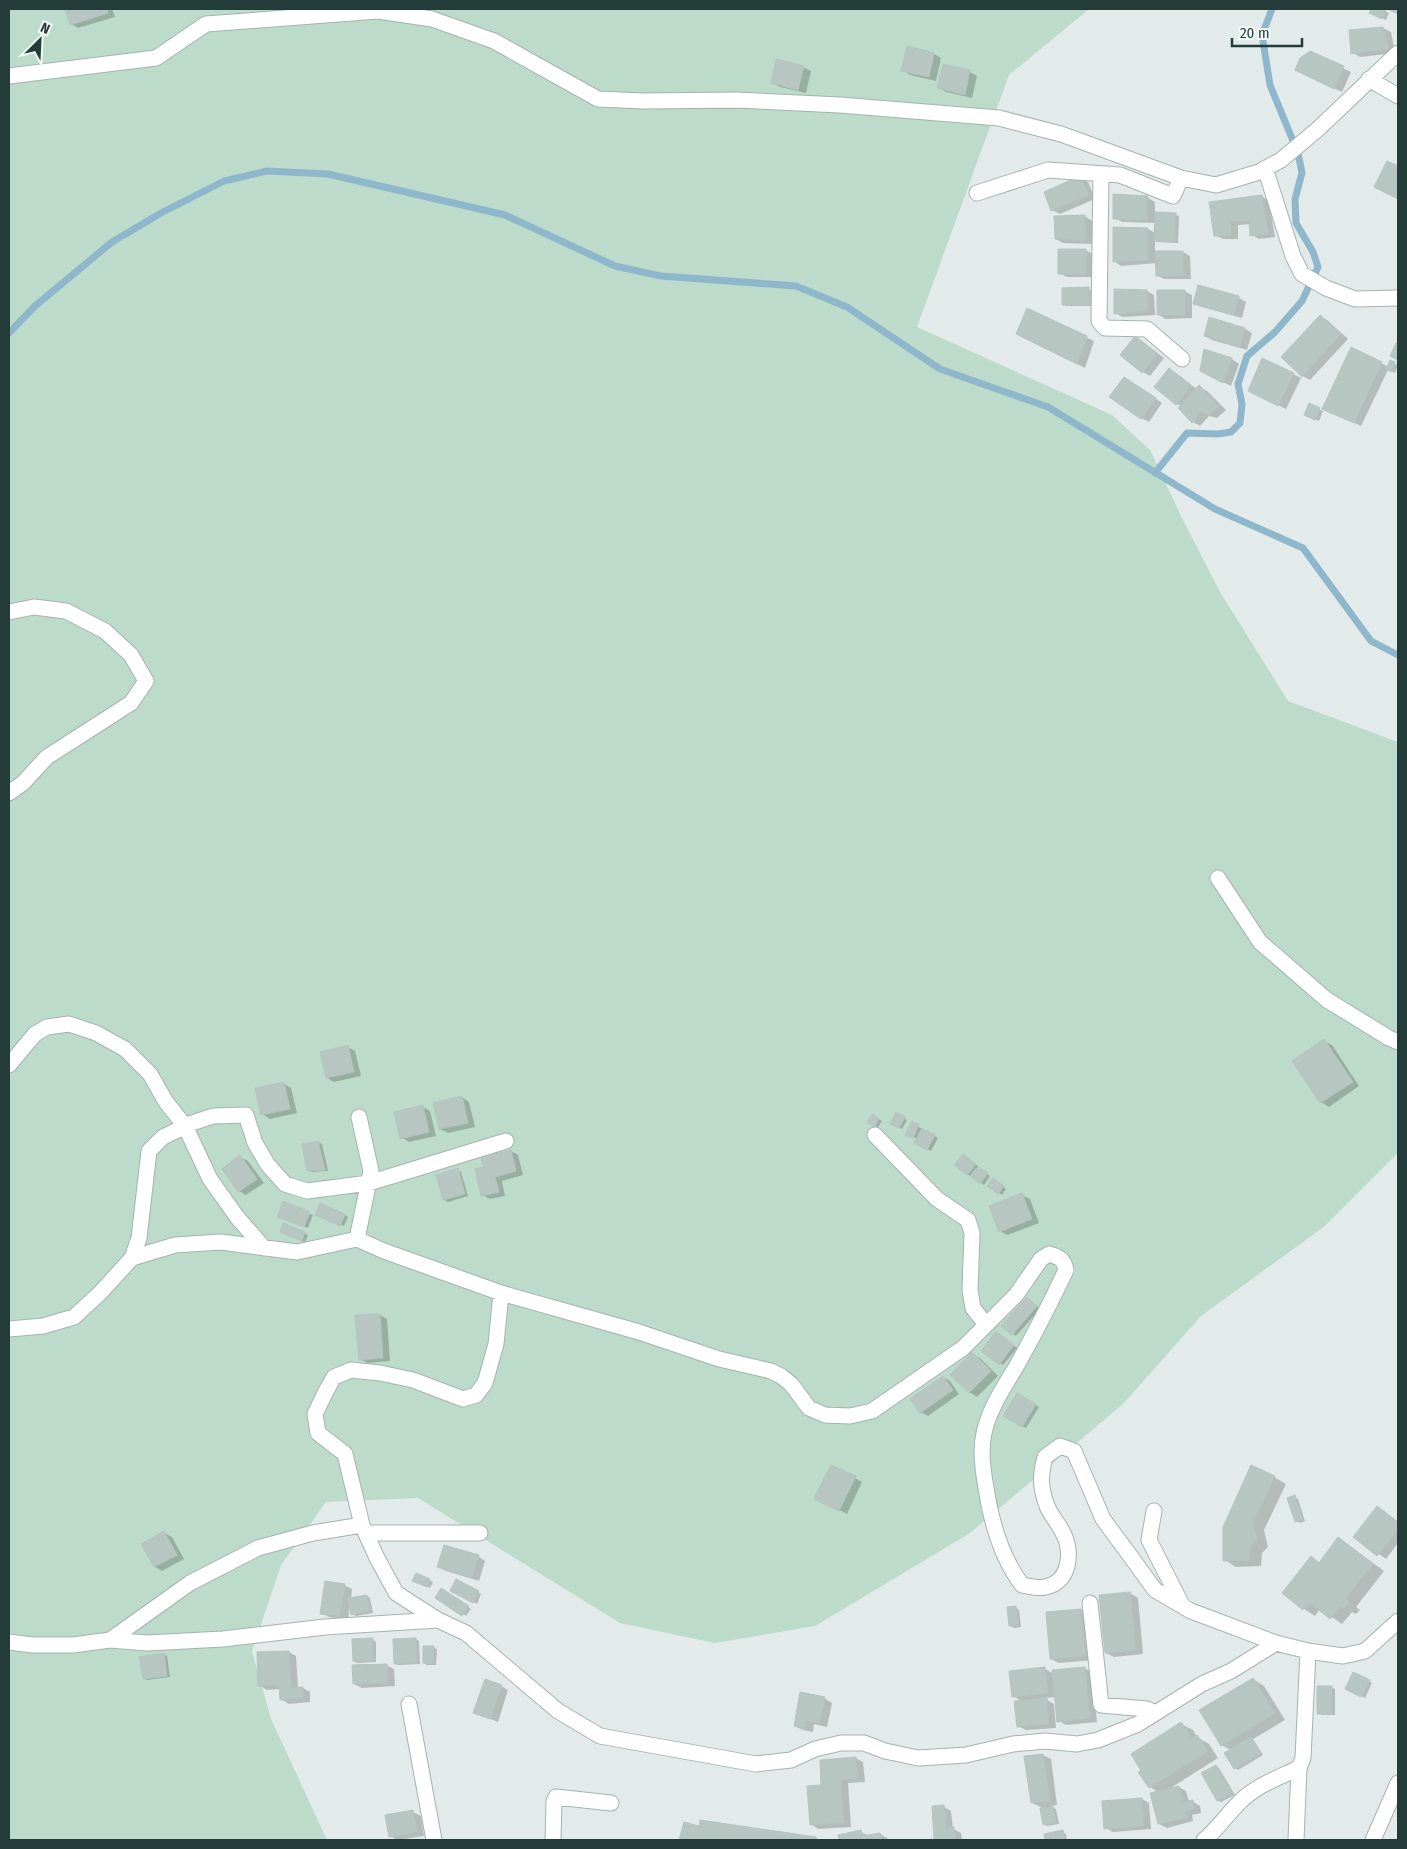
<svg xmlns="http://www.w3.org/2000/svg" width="1407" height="1849" font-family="'Fira Sans Condensed',sans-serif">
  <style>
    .green { fill: #bddbca }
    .shadow { fill: #0003 }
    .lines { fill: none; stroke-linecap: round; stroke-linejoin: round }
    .stream { stroke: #8eb7cc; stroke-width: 7 }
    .building { fill: #b8c6c2; stroke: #b5c4c1 }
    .minor-casing { stroke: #a5b3b1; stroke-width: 17 }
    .minor { stroke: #fff; stroke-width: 15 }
  </style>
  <rect width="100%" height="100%" fill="#e2ebe9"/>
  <path class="green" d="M9 9H1089L1009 75 917 327 1112 415 1150 450 1181 516 1220 592 1288 701 1398 742V1153L1325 1226 1201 1316 1124 1403 970 1533 815 1626 715 1643 620 1623 418 1498 326 1502 281 1565 252 1651 271 1719 327 1840H9Z"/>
  <path class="shadow" d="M66 9H112L115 17 78 28 71 24Z
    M1372 9H1381L1389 13 1386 20 1371 12Z
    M1383 28 1391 32 1395 53 1360 57 1353 53Z
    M908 48 934 54 941 58 936 81 910 75 903 70Z
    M1310 53 1351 72 1342 92 1303 74Z
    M944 66 970 72 977 76 972 98 946 92 939 88Z
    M803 67 811 71 806 93 780 87 772 83Z
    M1080 178 1088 182 1095 199 1060 214 1052 210Z
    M1261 196 1269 201 1275 237 1259 239 1252 235 1251 224 1238 225V239H1223L1215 235 1210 203Z
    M1148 198 1155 202V214L1176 215 1179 216 1178 243 1158 242 1155 241V252H1183L1190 256 1191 279H1164L1157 275V263L1121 266 1114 261 1148 229 1155 233 1156 223 1122 222 1114 218Z
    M1085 216 1092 221 1093 244 1063 243 1056 239Z
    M1085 250 1093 254V277H1067L1059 273Z
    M1199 287 1239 298 1246 302 1242 318 1202 307 1195 303Z
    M1088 289 1092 291V306H1066L1063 304Z
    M1147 291 1154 295 1155 315 1123 317 1115 313Z
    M1184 291 1192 295V318L1165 319 1158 314Z
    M1028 310 1094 341 1085 368 1025 338Z
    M1320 316 1327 320 1348 339 1310 380 1303 376Z
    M1245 329 1252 333 1247 350 1212 340 1205 336Z
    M1136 337 1164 358 1150 376 1143 372Z
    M1352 349 1389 367 1391 362 1398 365 1395 373 1388 370 1361 426 1331 412Z
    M1232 359 1239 364 1231 386 1209 375Z
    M1169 369 1197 389 1200 387 1207 391 1226 410 1217 418 1209 416 1200 426 1193 422 1182 406 1177 404Z
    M1293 374 1301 378 1286 409 1257 395Z
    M1132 383 1162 403 1149 422 1141 418Z
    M1309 405 1323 411 1319 421 1308 416Z
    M1324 1041 1332 1045 1359 1086 1329 1107 1321 1102 1294 1061Z
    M348 1047 355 1051 361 1076 334 1082 327 1078Z
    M283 1083 291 1088 297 1113 270 1119 262 1114Z
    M462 1097 469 1102 475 1127 448 1133 440 1129Z
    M423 1107 430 1111 436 1136 409 1142 402 1138Z
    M897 1114 907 1120 902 1129 892 1123Z
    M873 1116 882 1121 878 1127 869 1122Z
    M912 1123 938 1138 931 1151 916 1142 918 1139 910 1136Z
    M318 1142 322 1144 328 1171 312 1172 308 1170Z
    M511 1151 518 1155 523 1175 502 1181 505 1196 490 1199 482 1195 484 1168Z
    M240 1157 248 1161 264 1183 246 1195 239 1191Z
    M966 1157 978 1166 977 1168 990 1176 984 1185 973 1177 978 1170 976 1168 970 1176 967 1174Z
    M457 1170 461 1172 468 1196 448 1202 444 1200Z
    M997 1182 1006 1189 1002 1195 999 1193Z
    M1022 1195 1030 1199 1039 1223 1007 1235 1000 1231Z
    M283 1203 313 1215 308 1228 281 1218Z
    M345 1215 348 1217 344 1226 320 1216Z
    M304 1233 308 1235 305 1242 284 1234Z
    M1030 1300 1040 1309 1016 1336 1003 1326Z
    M380 1315 387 1319 390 1361 368 1363 360 1359Z
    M1000 1335 1017 1348 1003 1365 1000 1363Z
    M972 1354 980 1358 998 1376 977 1397 969 1392Z
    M943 1377 950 1381 959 1394 928 1416 921 1412Z
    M1018 1394 1039 1407 1026 1428 1005 1416Z
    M1274 1477 1286 1484 1264 1530 1268 1547 1262 1553 1261 1566 1236 1567 1225 1560Z
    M855 1478 862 1482 847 1514 822 1501Z
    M1295 1497 1298 1499 1305 1521 1300 1523 1296 1521Z
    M1378 1507 1398 1522V1543L1386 1559 1355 1537Z
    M164 1533 172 1537 184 1559 162 1571 155 1567 143 1544Z
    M1339 1539 1350 1546 1384 1571 1356 1607 1360 1610 1356 1614 1352 1612 1342 1624 1320 1609 1315 1616 1304 1609 1311 1558 1320 1563Z
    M478 1556 485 1561 479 1581 446 1571 439 1567Z
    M416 1575 433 1582 430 1588 417 1582Z
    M456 1581 481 1594 477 1604 452 1590Z
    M344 1585 352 1589 351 1599 367 1596 370 1598 373 1613 356 1616 352 1614 350 1604 348 1620 329 1617 321 1613Z
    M442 1590 471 1609 466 1616 437 1597Z
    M1130 1593 1138 1598 1143 1654 1114 1657 1106 1653 1101 1596Z
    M1016 1608 1019 1610 1021 1627 1014 1628 1010 1626Z
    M1081 1610 1089 1614 1093 1660 1059 1663 1051 1659Z
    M416 1639 419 1641 420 1664 398 1665 395 1663Z
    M373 1640 376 1642V1662L357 1663 354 1661Z
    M433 1647 437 1649 436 1665H427L424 1663Z
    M289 1652 296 1656 298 1688H303L310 1692V1702L289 1704 281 1699 280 1689 267 1690 259 1685Z
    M164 1654 167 1656 170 1677 147 1680 144 1678Z
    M386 1665 394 1669 395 1686 362 1688 354 1684Z
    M1085 1668 1092 1673 1097 1722 1066 1725 1059 1721 1056 1697 1044 1698 1054 1704 1056 1728 1026 1730 1018 1726 1023 1702 1013 1696 1045 1669 1054 1674Z
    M1253 1679 1264 1686 1285 1720 1253 1739 1263 1755 1238 1770 1235 1768 1231 1750 1221 1745Z
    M1369 1681 1372 1683 1365 1698 1350 1690Z
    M501 1686 508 1690 498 1722 475 1713Z
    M1331 1687 1335 1689V1715H1322L1318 1713Z
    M824 1698 832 1703 827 1727 814 1724 813 1732 803 1730 795 1726Z
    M1181 1724 1193 1730 1197 1737 1209 1744 1218 1758 1169 1789 1179 1787 1186 1791 1189 1802 1192 1801 1200 1806 1201 1813 1192 1815 1193 1821 1167 1828 1159 1824 1158 1792 1150 1787Z
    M1043 1755 1051 1759 1057 1805 1050 1806 1056 1809 1059 1824 1047 1826 1044 1824 1041 1807 1032 1803 1026 1758Z
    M855 1758 863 1762 865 1782 848 1783 851 1827 818 1829 811 1824 823 1787Z
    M1216 1766 1219 1768 1235 1795 1221 1802 1218 1801Z
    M1142 1799 1149 1803 1151 1829 1113 1832 1106 1828Z
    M933 1807H944L951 1811 953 1829 961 1833 962 1840H936Z
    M413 1812 421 1816 424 1836 397 1840 390 1836Z
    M700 1827 816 1838 819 1840 681 1839Z
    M861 1832 869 1836 880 1834 887 1838 888 1840H840L839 1836Z
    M1063 1832 1066 1834 1067 1840H1046L1045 1835Z"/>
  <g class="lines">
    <path class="stream" d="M9 333 35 306 112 242 161 213 224 181 267 171 328 174 505 215 615 266 661 276 796 286 847 307 940 369 1048 407 1215 509 1303 548 1371 641 1398 655
      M1155 473 1187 433 1218 434 1231 432 1240 423 1242 404 1238 384 1247 356 1275 332 1302 301 1318 267 1313 252 1296 223 1295 199 1302 173 1298 153 1270 85 1262 35 1272 9"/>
  </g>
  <path class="building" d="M65 9H107L108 13 70 25Z
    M1371 9H1383L1386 10 1382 19 1369 13Z
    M1387 9H1398V14Z
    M1383 27 1389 49 1351 54 1349 30Z
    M907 46 934 53 929 77 901 71Z
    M1310 51 1344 66 1334 89 1295 70 1300 58Z
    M776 59 804 66 798 90 771 83Z
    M943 64 970 70 965 95 937 88Z
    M1387 161 1398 166V199L1374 187Z
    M1080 176 1089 195 1051 211 1044 192Z
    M1113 194 1148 196 1147 220 1113 219Z
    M1262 195 1268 234 1250 236 1249 221H1231V236H1214L1209 202Z
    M1155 212 1176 213 1175 242 1154 241Z
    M1085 215 1086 241 1055 239 1054 216Z
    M1113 227 1148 228V260L1113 262Z
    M1058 249H1086V274H1058Z
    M1155 251H1183L1184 276H1156Z
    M1198 285 1239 296 1234 315 1193 304Z
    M1089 287V305H1062V288Z
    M1114 289 1147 290 1148 311 1114 314Z
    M1157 290H1185V315H1157Z
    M1027 308 1087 336 1077 364 1016 334Z
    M1320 315 1341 334 1302 377 1281 357Z
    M1209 317 1245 328 1240 347 1204 336Z
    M1135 336 1157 353 1142 373 1120 355Z
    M1396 343 1398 344V360L1390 356Z
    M1351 347 1382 362 1354 423 1322 409Z
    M1204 349 1232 358 1223 383 1200 371Z
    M1262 358 1294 373 1278 406 1248 391Z
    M1390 360 1395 362 1392 372 1386 370Z
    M1169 368 1191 385 1176 405 1154 387Z
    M1124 377 1156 398 1141 419 1109 397Z
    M1199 385 1219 406 1209 415 1201 412 1192 423 1178 408Z
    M1309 403 1320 408 1315 420 1304 415Z
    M1324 1039 1353 1082 1320 1103 1292 1061Z
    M348 1045 354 1072 326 1078 320 1052Z
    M284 1082 290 1109 261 1115 255 1088Z
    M462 1096 468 1123 439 1129 433 1103Z
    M423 1105 429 1132 400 1139 394 1112Z
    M896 1112 905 1117 899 1128 890 1124Z
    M873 1114 879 1119 874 1127 867 1122Z
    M912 1121 919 1125 913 1138 905 1135Z
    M922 1128 935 1135 927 1150 914 1143Z
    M318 1141 325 1170 307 1171 302 1144Z
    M511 1150 516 1171 495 1177 499 1192 481 1196 475 1169 483 1167 481 1158Z
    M963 1154 976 1164 967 1175 954 1165Z
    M240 1155 257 1179 238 1192 222 1169Z
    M978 1167 988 1173 980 1184 971 1177Z
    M458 1168 465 1194 443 1200 436 1175Z
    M993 1178 1004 1186 998 1194 987 1186Z
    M1022 1193 1032 1219 999 1232 989 1206Z
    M283 1201 310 1212 304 1227 277 1217Z
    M320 1203 345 1214 340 1226 315 1215Z
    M283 1223 305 1232 302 1241 280 1232Z
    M1027 1297 1037 1306 1012 1335 1001 1326Z
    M380 1314 383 1358 359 1360 355 1315Z
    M996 1331 1014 1345 999 1365 981 1351Z
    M972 1352 991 1371 969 1393 950 1375Z
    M943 1376 953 1390 920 1413 910 1399Z
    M1017 1393 1036 1404 1022 1427 1003 1416Z
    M831 1465 856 1476 839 1511 814 1499Z
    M1251 1465 1275 1476 1253 1523 1257 1540 1250 1546V1560L1223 1561V1527Z
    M1295 1495 1303 1519 1295 1522 1287 1498Z
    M1377 1506 1398 1522V1530L1377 1556 1353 1537Z
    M164 1531 177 1555 154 1567 141 1544Z
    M1338 1537 1373 1564 1345 1599 1349 1603 1343 1609 1340 1606 1330 1619 1309 1602 1303 1610 1282 1593 1311 1556 1319 1563Z
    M444 1545 479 1555 472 1578 437 1567Z
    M416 1573 430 1579 427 1587 412 1581Z
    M456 1579 479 1591 473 1603 450 1591Z
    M325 1581 345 1584 340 1616 320 1614Z
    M441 1588 469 1606 462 1616 435 1598Z
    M1130 1592 1136 1650 1105 1653 1099 1595Z
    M367 1595 370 1611 351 1615 348 1598Z
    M1016 1606 1018 1625 1009 1626 1007 1607Z
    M1081 1609 1086 1656 1050 1659 1046 1612Z
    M373 1638V1661H353L352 1639Z
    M416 1638 417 1663 394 1664 393 1639Z
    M423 1646H434L433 1664 423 1663Z
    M289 1651 291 1688 303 1687V1698L280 1700 279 1685 258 1686 257 1652Z
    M164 1653 167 1676 143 1679 139 1657Z
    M387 1664 388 1683 353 1684 352 1665Z
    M1045 1667 1048 1693 1012 1697 1009 1671Z
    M1085 1667 1090 1718 1057 1722 1052 1670Z
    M1353 1672 1370 1680 1361 1697 1345 1689Z
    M1253 1678 1275 1713 1221 1746 1199 1710Z
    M485 1679 502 1685 490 1719 473 1713Z
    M1317 1686H1332V1714H1317Z
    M800 1692 825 1697 820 1723 806 1721 805 1729 794 1726Z
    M1047 1698 1049 1724 1017 1727 1014 1701Z
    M1181 1722 1192 1739 1197 1735 1208 1751 1149 1788 1138 1772 1141 1771 1131 1754Z
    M1251 1737 1261 1753 1234 1769 1224 1753Z
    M1043 1754 1050 1801 1031 1803 1024 1756Z
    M856 1757 858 1778 841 1780 844 1823 810 1825 807 1786 821 1785 820 1760Z
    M1216 1765 1232 1793 1217 1801 1201 1773Z
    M1179 1786 1183 1802 1193 1800 1194 1809 1185 1811 1187 1818 1158 1824 1150 1793Z
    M1142 1798 1144 1826 1104 1829 1102 1801Z
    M944 1805 946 1828 954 1827 955 1840H934L932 1806Z
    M1053 1806 1056 1823 1043 1825 1040 1808Z
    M413 1810 417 1832 389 1837 385 1815Z
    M700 1820 816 1837V1840H679L684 1822 699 1826Z
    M861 1830 863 1836 880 1833 882 1840H839L838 1835Z
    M1063 1830 1065 1840H1045L1044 1834Z"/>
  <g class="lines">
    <defs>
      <path id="minor" d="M9 76 156 58 206 24 378 11 432 19 494 41 598 99 644 101 737 100 840 105 999 118 1061 134 1181 178 1216 185 1259 172 1281 160 1318 129 1398 53
        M1369 79 1398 96
        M1265 168 1293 256 1302 274 1326 288 1355 299 1398 298
        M1101 174 1099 321 1105 328 1147 329 1182 359
        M977 193 1048 170 1120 175 1173 196 1181 178
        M9 612 34 607 66 611 105 631 131 655 146 681 131 703 47 757 23 783 9 793
        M1218 878 1260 942 1327 1000 1389 1038 1398 1042
        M9 1065 35 1034 47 1027 69 1024 96 1033 125 1049 150 1074 166 1102 185 1126 210 1179 237 1217 264 1248
        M875 1135 937 1199 968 1220 972 1233 970 1290 973 1308 986 1325
        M357 1239 371 1171 359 1117
        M132 1258 139 1238 149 1151 163 1137 192 1123 213 1116 246 1115 255 1143 268 1165 285 1184 307 1191 369 1183 506 1141
        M501 1293 496 1344 485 1383 476 1395 463 1399 413 1380 380 1373 351 1370 334 1377 326 1391 315 1414 318 1433 345 1454 362 1525 377 1558 396 1593 438 1620 466 1633 558 1711 600 1736 756 1764 791 1760 815 1749 841 1743H864L885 1751 918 1758 966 1755 1013 1744 1045 1741 1077 1744 1098 1740 1138 1724 1202 1684 1231 1671 1276 1643
        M9 1329 43 1326 74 1317 100 1293 132 1258 175 1245 221 1242 297 1252 357 1239 384 1251 501 1293 639 1332 719 1359 771 1371 781 1376 791 1384 809 1408 825 1415 850 1416 872 1411 963 1348 1016 1295 1041 1259 1049 1254C1059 1257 1064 1259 1066 1270 1052 1300 1037 1329 1021 1358 1008 1382 990 1405 984 1433 979 1456 985 1482 989 1505 995 1534 1004 1561 1022 1585 1029 1586 1038 1589 1045 1587 1070 1583 1073 1552 1063 1533 1059 1524 1051 1516 1047 1506 1040 1487 1040 1476 1045 1457L1060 1446 1074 1451 1103 1519 1131 1557 1155 1590 1191 1611 1276 1643 1308 1651 1343 1656 1365 1651 1398 1621
        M1154 1511 1149 1540 1182 1605
        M366 1533H480
        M1090 1603 1101 1705 1147 1709 1155 1713
        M110 1640 147 1643 223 1639 325 1627 438 1620
        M9 1642 32 1645H73L110 1640 190 1583 258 1548 313 1533 362 1525
        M409 1704 434 1840
        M553 1840 554 1801 556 1797 611 1803
        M1204 1840C1219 1828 1229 1811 1244 1798 1260 1784 1280 1777 1299 1768
        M1296 1840 1299 1768 1303 1758 1308 1651
        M1373 1840 1398 1783"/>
    </defs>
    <use href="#minor" class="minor-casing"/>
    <use href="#minor" class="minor"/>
  </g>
  <rect width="1407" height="1849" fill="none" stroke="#233b39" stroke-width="20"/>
  <g transform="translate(40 40) rotate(24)" stroke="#f2f8f6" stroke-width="4" paint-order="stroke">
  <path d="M0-4L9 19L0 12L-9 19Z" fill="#233b39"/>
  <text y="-8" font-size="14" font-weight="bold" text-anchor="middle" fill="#233b39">N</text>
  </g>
  <path d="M1232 38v8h70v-8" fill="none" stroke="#233b39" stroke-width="2.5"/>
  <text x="1240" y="38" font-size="15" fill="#233b39" stroke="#f2f8f6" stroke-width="4" paint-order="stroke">20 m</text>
</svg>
